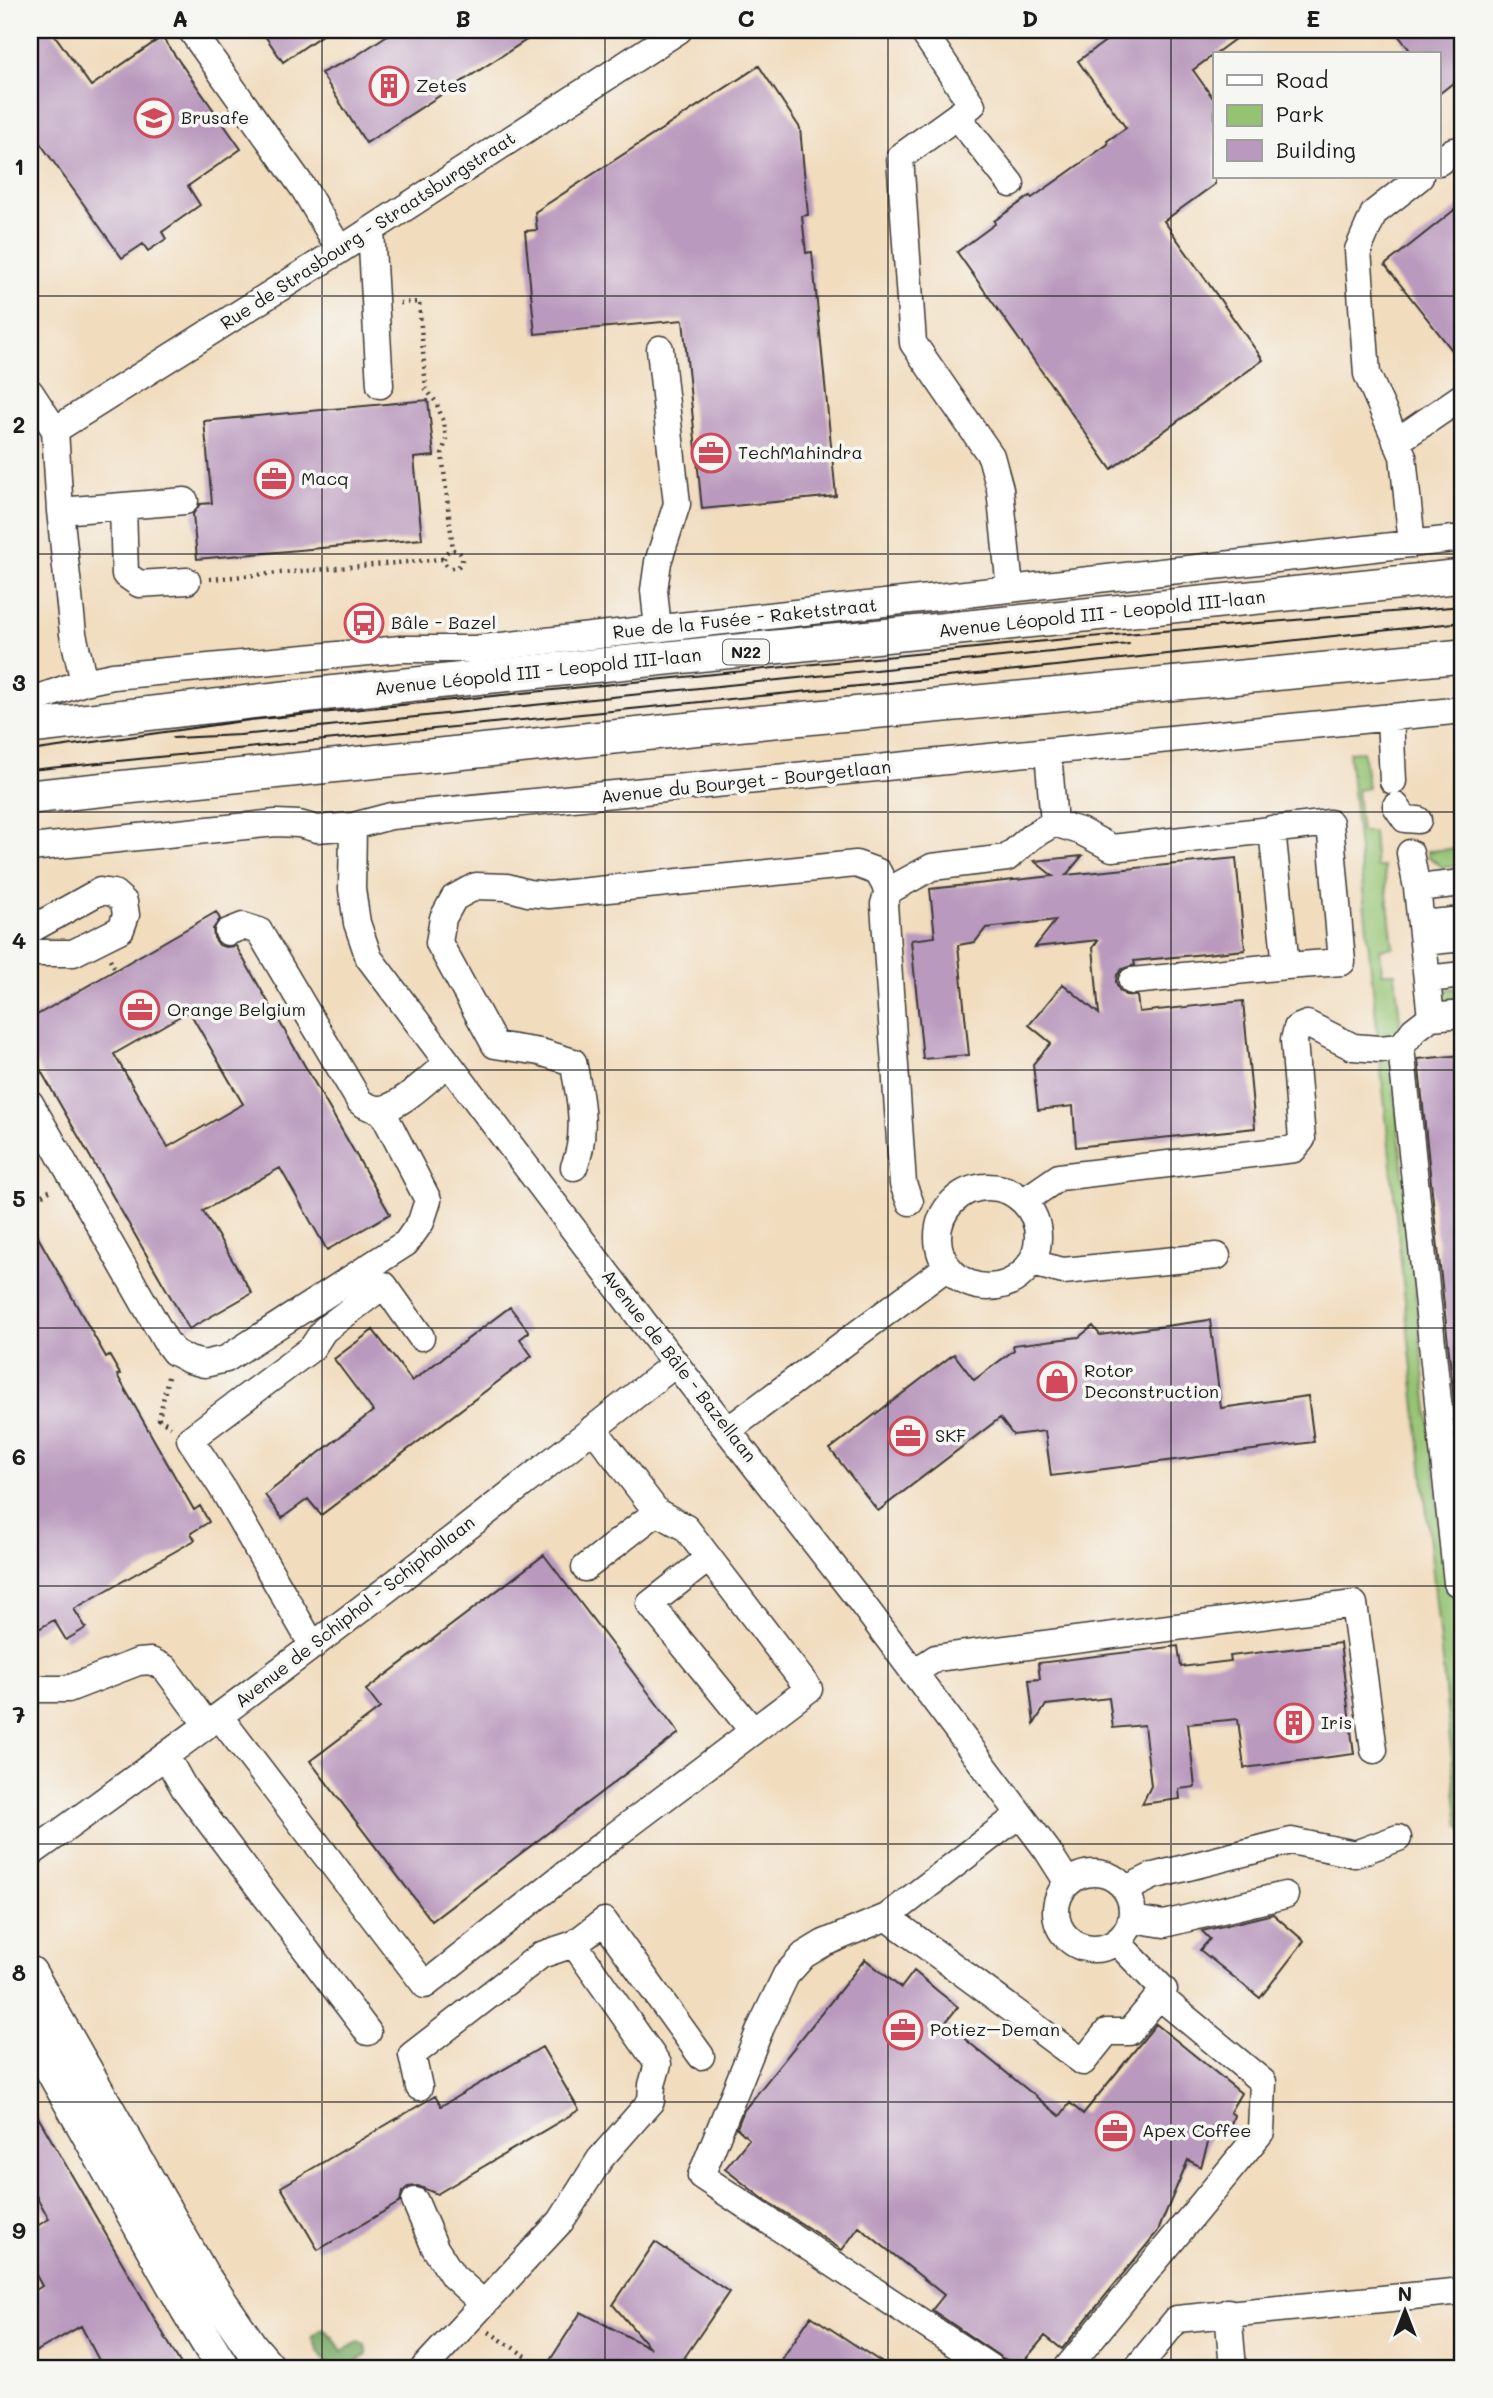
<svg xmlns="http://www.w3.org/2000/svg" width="1493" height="2398" font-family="Mali,sans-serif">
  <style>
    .green { fill: #94c372; stroke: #587047; stroke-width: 2 }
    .forest { fill: #77a964; stroke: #4a6240; stroke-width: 2 }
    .building { fill: #b999bd; fill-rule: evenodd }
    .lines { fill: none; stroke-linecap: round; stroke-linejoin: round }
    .minor-casing { stroke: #3c3934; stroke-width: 29 }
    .major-casing { stroke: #3c3934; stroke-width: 36 }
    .path { stroke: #3c3934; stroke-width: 4.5; stroke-dasharray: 2 5; stroke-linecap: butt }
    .minor { stroke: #fff; stroke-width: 26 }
    .major { stroke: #fff; stroke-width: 33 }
    .tram { stroke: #1c1c1c; stroke-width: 2 }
    .grid { fill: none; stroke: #1c1c1c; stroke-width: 2; stroke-opacity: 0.55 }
    .labels { text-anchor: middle; stroke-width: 7; stroke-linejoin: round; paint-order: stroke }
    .shield { fill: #f6f6f2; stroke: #5d5d5c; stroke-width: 2 }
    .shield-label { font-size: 16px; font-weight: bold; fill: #1c1c1c }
    .poi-label { font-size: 18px; fill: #1c1c1c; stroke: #f6f6f2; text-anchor: start }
    .street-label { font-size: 18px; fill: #1c1c1c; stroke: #f6f6f2 }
    .neatline { fill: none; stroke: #1c1c1c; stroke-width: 2.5 }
    .grid-label { font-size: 23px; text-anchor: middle; font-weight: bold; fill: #1c1c1c }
  </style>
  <rect width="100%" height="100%" fill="#f6f6f2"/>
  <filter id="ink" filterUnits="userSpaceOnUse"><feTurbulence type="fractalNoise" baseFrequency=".0143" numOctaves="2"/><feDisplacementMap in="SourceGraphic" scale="14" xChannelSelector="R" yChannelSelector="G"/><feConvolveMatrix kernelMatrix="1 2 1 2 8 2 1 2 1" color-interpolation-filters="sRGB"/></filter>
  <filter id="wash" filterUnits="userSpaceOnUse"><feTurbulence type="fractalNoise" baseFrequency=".00686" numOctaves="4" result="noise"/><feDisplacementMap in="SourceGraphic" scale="28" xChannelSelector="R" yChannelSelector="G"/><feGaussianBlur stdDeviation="1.57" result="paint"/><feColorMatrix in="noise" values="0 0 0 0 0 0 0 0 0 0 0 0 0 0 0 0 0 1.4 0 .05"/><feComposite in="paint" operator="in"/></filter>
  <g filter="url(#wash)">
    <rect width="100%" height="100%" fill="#f1dcbd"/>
    <path class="green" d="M1363 751 1368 788 1357 790 1361 832H1373L1376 867H1384L1393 947 1380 949 1382 973H1395L1401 1030 1398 1034 1378 1038 1349 752Z
      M1463 848V865L1442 867 1428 856V851Z
      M1463 987V1003H1446L1442 999 1444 990Z
      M1391 1058 1443 1553 1458 1604H1463V1830L1459 1826 1380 1059Z"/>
    <path class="forest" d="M323 2328 333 2337 342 2351 358 2342 365 2345 367 2355 346 2368H331L318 2351 312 2337Z"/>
    <g id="blocks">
      <path class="building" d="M30 30H51L91 86 162 37 241 149 188 186 200 205 162 232 166 239 148 251 143 244 122 258 30 129Z
        M261 30H329L283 62Z
        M395 30H542L366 143 321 73 353 58Z
        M1121 30H1247L1193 70 1215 101V184L1164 221 1263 360 1111 469 957 252 995 224 994 221 1030 196 1032 198 1108 144 1107 141 1126 128 1078 61Z
        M1394 30H1463V75L1439 94V54H1413Z
        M759 66 800 128 808 215 802 216 806 253 812 252 836 496 702 509 683 320 535 334 525 231 537 230 535 212Z
        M1463 203V364L1385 265Z
        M428 400 434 456 414 458 422 539 197 559 193 514 200 504 212 503 204 421Z
        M1082 856 1066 875 1236 858 1245 950 1134 961 1135 965 1122 969 1117 975 1116 982 1119 990 1125 995 1137 996 1139 1012 1243 1001 1255 1128 1076 1147 1073 1106 1038 1110 1033 1064 1051 1043 1029 1025 1063 984 1099 1014 1093 947 1098 940 1035 947 1056 920 986 928 975 942 958 945 969 1055 923 1059 911 940 935 937 930 889 1053 876 1034 861Z
        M216 912 220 919 213 929 214 938 219 945 225 947 236 946 390 1214 327 1250 280 1168 203 1211 252 1293 189 1329 30 1052V1019ZM189 1011 243 1104 168 1147 114 1054Z
        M1463 1055V1408L1455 1409 1418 1059Z
        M30 1223 106 1357 109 1355 120 1374 117 1375 194 1510 200 1506 209 1522 191 1533 195 1540 74 1609 86 1628 66 1640 54 1620 30 1634Z
        M510 1307 529 1332 520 1339 532 1356 321 1515 308 1499 282 1518 265 1495 373 1411 334 1359 373 1330 412 1381Z
        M1210 1320 1221 1408 1308 1396 1314 1442 1051 1476 1045 1431 1013 1435 1000 1418 878 1511 830 1449 954 1354 974 1380 1014 1350 1013 1345 1079 1337 1093 1326 1100 1335Z
        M544 1555 679 1733 432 1921 310 1761 380 1708 366 1690Z
        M1340 1643 1354 1754 1244 1768 1238 1719 1188 1724 1195 1787 1179 1789 1180 1799 1142 1804 1151 1786 1144 1725 1113 1728 1109 1698 1046 1705 1034 1724 1029 1680 1040 1679 1038 1663 1178 1646 1181 1667 1231 1661 1230 1656Z
        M1273 1914 1304 1941 1260 1998 1200 1950 1210 1939 1202 1931Z
        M865 1959 901 1988 914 1971 939 1992 958 2007 945 2023 1060 2116 1070 2103 1083 2114 1156 2024 1241 2093 1230 2112 1234 2115 1228 2133 1213 2126 1201 2167 1188 2160 1158 2231 1062 2349 1045 2336 1020 2366 1002 2358 932 2310 944 2295 859 2227 842 2250 762 2198 725 2169 749 2139 737 2128 744 2110Z
        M542 2047 579 2110 437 2194 418 2186 408 2187 402 2192 400 2202 318 2250 281 2187 435 2096 441 2106Z
        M30 2103 74 2179 183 2368H103L81 2326 30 2355V2294L42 2286 30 2264V2230L49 2219 30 2185Z
        M655 2242 729 2292 680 2364 688 2368H545L581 2312 650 2348 613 2305Z
        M811 2316 890 2368H776Z"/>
    </g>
  </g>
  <g filter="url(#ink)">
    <use href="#blocks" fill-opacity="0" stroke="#3c3934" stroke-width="2"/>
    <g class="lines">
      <defs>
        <path id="minor" d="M191 30 304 189 340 250
          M922 30 972 105 900 157 913 343 991 456 1000 489 1010 589
          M957 116 1011 184
          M1439 162 1453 151
          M371 230 380 385
          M30 392 55 430 60 511 73 634 84 682
          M55 430 340 250 679 30
          M1396 442 1463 396
          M123 506 125 574 139 584 187 581
          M60 511 185 501
          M1412 544 1403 456 1367 374 1358 250 1374 213 1420 177
          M658 629 654 590 658 562 677 504 660 349
          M30 701 84 682 113 676 401 649H475L1463 538
          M1390 717 1393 781
          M1048 752 1054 823
          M1396 806 1405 819 1418 820
          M353 826 352 889 357 923 369 958 654 1336 858 1598 1047 1850 1068 1883
          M30 848 276 823 299 824 317 829 353 826 391 816 1463 710
          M1410 853 1417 888 1431 1017 1463 1014
          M1417 888 1463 883
          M888 891 932 867 1007 858 1032 836 1054 823 1080 831 1112 848 1330 823 1342 962 1286 966
          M1421 924 1463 920
          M30 930 100 891 114 893 124 902 126 915 121 929 73 953H30
          M228 932 243 926 259 931 360 1102C367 1106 373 1110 382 1109 402 1106 431 1076 448 1063
          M1423 942 1463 938
          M1427 979 1463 975
          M1132 981 1286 966 1272 829
          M1401 1047 1457 1583
          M30 1103 165 1340 174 1352 189 1360 204 1364 226 1359 406 1243 421 1222 428 1200 381 1109
          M574 1167C588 1135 580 1095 573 1062L540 1052 495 1045 439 943 443 918 454 898 476 886 507 887 528 893 549 895 856 864 878 872 888 891 884 904 903 1184 910 1202
          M938 1237a50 50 0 1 1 100 0a50 50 0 1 1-100 0Z
          M1024 1201 1059 1177 1294 1149 1302 1139 1294 1040 1297 1028 1307 1024 1353 1047 1379 1049 1401 1047 1414 1030 1431 1017
          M1032 1263 1063 1271 1217 1256
          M728 1430 947 1267
          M709 1558 650 1604 753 1731
          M585 1568 657 1512 593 1428
          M313 1646 221 1486 190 1439 312 1348 324 1330 384 1285 421 1337
          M913 1673 936 1658 1354 1604 1374 1750
          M30 1689H68L138 1662 151 1661 165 1668 207 1725
          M219 1716 425 1985 606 1842 809 1689 686 1528 657 1512
          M166 1756 184 1788 368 2032
          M1020 1814 887 1917 1083 2062 1107 2032H1129L1164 1990 1117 1942
          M30 1854C250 1697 464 1532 676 1363
          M1056 1911a38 38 0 1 1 76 0a38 38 0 1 1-76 0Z
          M1126 1889 1153 1876 1291 1841 1355 1854 1398 1838
          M887 1917 824 1943 804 1955 786 1975 761 2027 701 2176 991 2368
          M1132 1919 1164 1924 1285 1895
          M419 2087 412 2055 541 1955 574 1944 604 1921 701 2056
          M415 2201 435 2248 453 2276 484 2304
          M1228 2312 1233 2368
          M424 2368 561 2221 600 2159 651 2101 652 2085 658 2064 574 1944
          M1067 2368 1261 2132 1263 2082 1159 1996
          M1137 2368 1177 2319 1463 2291"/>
        <path id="major" d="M30 727 319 694 1463 576
          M30 797 691 729 1463 656
          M30 1973 202 2275 251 2347 269 2368
          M30 2031 187 2309 223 2368"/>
      </defs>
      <use href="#minor" class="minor-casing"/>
      <use href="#major" class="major-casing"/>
      <path class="path" d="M30 178 42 171
        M400 303 419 302 426 389 436 402 444 423 446 440 442 454 453 550
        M444 559a9 9 0 1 1 18 0a9 9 0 1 1-18 0Z
        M210 579 443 559
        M110 959 116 970
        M30 1182 39 1197 53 1189
        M930 1211 941 1216
        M168 1377 159 1419 171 1426
        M489 2332 544 2368"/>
      <use href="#minor" class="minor"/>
      <use href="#major" class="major"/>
      <path class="tram" d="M173 738 240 735 1129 644
        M30 751 250 720 1066 639 1463 606
        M30 770 1066 665 1463 622"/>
    </g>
  </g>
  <path class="grid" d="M322 30V2368M605 30V2368M888 30V2368M1171 30V2368M30 296H1463M30 554H1463M30 812H1463M30 1070H1463M30 1328H1463M30 1586H1463M30 1844H1463M30 2102H1463"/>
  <defs>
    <symbol id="building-ring" viewBox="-11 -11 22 22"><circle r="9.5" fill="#f6f6f2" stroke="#d1495b" stroke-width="1.5"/><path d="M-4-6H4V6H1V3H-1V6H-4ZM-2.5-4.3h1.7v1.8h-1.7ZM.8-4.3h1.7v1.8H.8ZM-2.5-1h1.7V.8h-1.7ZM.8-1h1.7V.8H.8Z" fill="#d1495b"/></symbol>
    <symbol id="university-ring" viewBox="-11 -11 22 22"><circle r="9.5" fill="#f6f6f2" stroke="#d1495b" stroke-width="1.5"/><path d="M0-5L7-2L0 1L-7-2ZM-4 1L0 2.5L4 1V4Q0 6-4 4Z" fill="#d1495b"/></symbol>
    <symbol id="office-ring" viewBox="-11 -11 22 22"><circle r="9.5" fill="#f6f6f2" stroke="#d1495b" stroke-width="1.5"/><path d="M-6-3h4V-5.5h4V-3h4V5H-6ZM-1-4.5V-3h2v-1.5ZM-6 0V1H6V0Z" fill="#d1495b"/></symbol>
    <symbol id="bus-ring" viewBox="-11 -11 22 22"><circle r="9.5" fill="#f6f6f2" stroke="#d1495b" stroke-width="1.5"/><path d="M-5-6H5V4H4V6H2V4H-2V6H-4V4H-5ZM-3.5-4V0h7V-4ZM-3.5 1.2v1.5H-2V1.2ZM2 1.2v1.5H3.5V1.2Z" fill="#d1495b"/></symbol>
    <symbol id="shop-ring" viewBox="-11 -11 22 22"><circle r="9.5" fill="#f6f6f2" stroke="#d1495b" stroke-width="1.5"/><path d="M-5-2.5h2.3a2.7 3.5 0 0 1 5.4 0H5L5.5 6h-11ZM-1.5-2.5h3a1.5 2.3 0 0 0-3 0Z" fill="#d1495b"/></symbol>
  </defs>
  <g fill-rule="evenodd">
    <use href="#building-ring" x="367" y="64" width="44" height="44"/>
    <use href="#university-ring" x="132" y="96" width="44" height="44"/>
    <use href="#office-ring" x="689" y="431" width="44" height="44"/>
    <use href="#office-ring" x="252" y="457" width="44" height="44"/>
    <use href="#bus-ring" x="342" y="601" width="44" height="44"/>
    <use href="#office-ring" x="118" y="988" width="44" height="44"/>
    <use href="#shop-ring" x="1035" y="1359" width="44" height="44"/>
    <use href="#office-ring" x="886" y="1414" width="44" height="44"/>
    <use href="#building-ring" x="1272" y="1701" width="44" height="44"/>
    <use href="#office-ring" x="881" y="2008" width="44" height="44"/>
    <use href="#office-ring" x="1093" y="2109" width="44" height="44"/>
  </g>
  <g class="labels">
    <rect class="shield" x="723" y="639.5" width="46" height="25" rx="5"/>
    <g class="shield-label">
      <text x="746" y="658">N22</text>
    </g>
    <g class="poi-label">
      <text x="416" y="92">Zetes</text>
      <text x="181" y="124">Brusafe</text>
      <text x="738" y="459">TechMahindra</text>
      <text x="301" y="485">Macq</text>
      <text x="391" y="629">Bâle - Bazel</text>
      <text x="167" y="1016">Orange Belgium</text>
      <text x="1084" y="1377">Rotor<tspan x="1084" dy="21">Deconstruction</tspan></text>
      <text x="935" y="1442">SKF</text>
      <text x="1321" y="1729">Iris</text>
      <text x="930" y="2036">Potiez–Deman</text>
      <text x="1142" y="2137">Apex Coffee</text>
    </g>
    <g class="street-label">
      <text transform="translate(368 231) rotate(-33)" y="6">Rue de Strasbourg - Straatsburgstraat</text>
      <text transform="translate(1102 614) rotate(-6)" y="6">Avenue Léopold III - Leopold III-laan</text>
      <text transform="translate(745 619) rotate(-6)" y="6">Rue de la Fusée - Raketstraat</text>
      <text transform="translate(538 672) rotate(-6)" y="6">Avenue Léopold III - Leopold III-laan</text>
      <text transform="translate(746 782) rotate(-6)" y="6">Avenue du Bourget - Bourgetlaan</text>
      <text transform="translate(679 1366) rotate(52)" y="6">Avenue de Bâle - Bazellaan</text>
      <text transform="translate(355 1612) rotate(-38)" y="6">Avenue de Schiphol - Schiphollaan</text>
    </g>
  </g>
  <rect width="1493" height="2398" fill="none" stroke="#f6f6f2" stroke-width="77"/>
  <rect x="1213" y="52" width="228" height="126" fill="#f6f6f2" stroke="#9f9f9c" stroke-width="2"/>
  <rect x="1227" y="75" width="35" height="10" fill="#ffffff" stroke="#9f9f9c" stroke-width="2"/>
  <text x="1276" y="88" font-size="21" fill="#1c1c1c">Road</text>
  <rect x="1227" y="105" width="35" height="21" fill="#94c372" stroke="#9f9f9c" stroke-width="2"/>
  <text x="1276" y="122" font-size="21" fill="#1c1c1c">Park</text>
  <rect x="1227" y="140" width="35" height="21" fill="#b999bd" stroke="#9f9f9c" stroke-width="2"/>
  <text x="1276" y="158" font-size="21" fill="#1c1c1c">Building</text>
  <g transform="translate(1405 2311)" stroke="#f6f6f2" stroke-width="5" paint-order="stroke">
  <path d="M0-5L12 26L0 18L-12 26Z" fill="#1c1c1c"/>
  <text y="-10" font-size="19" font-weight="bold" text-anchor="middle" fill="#1c1c1c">N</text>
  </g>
  <rect x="38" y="38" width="1416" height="2322" class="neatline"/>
  <g class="grid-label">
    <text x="180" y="27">A</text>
    <text x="463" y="27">B</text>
    <text x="746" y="27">C</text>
    <text x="1030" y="27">D</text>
    <text x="1313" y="27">E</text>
    <text x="19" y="175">1</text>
    <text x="19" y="433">2</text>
    <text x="19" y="691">3</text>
    <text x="19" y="949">4</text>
    <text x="19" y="1207">5</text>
    <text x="19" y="1465">6</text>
    <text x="19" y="1723">7</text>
    <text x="19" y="1981">8</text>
    <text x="19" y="2239">9</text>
  </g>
</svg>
